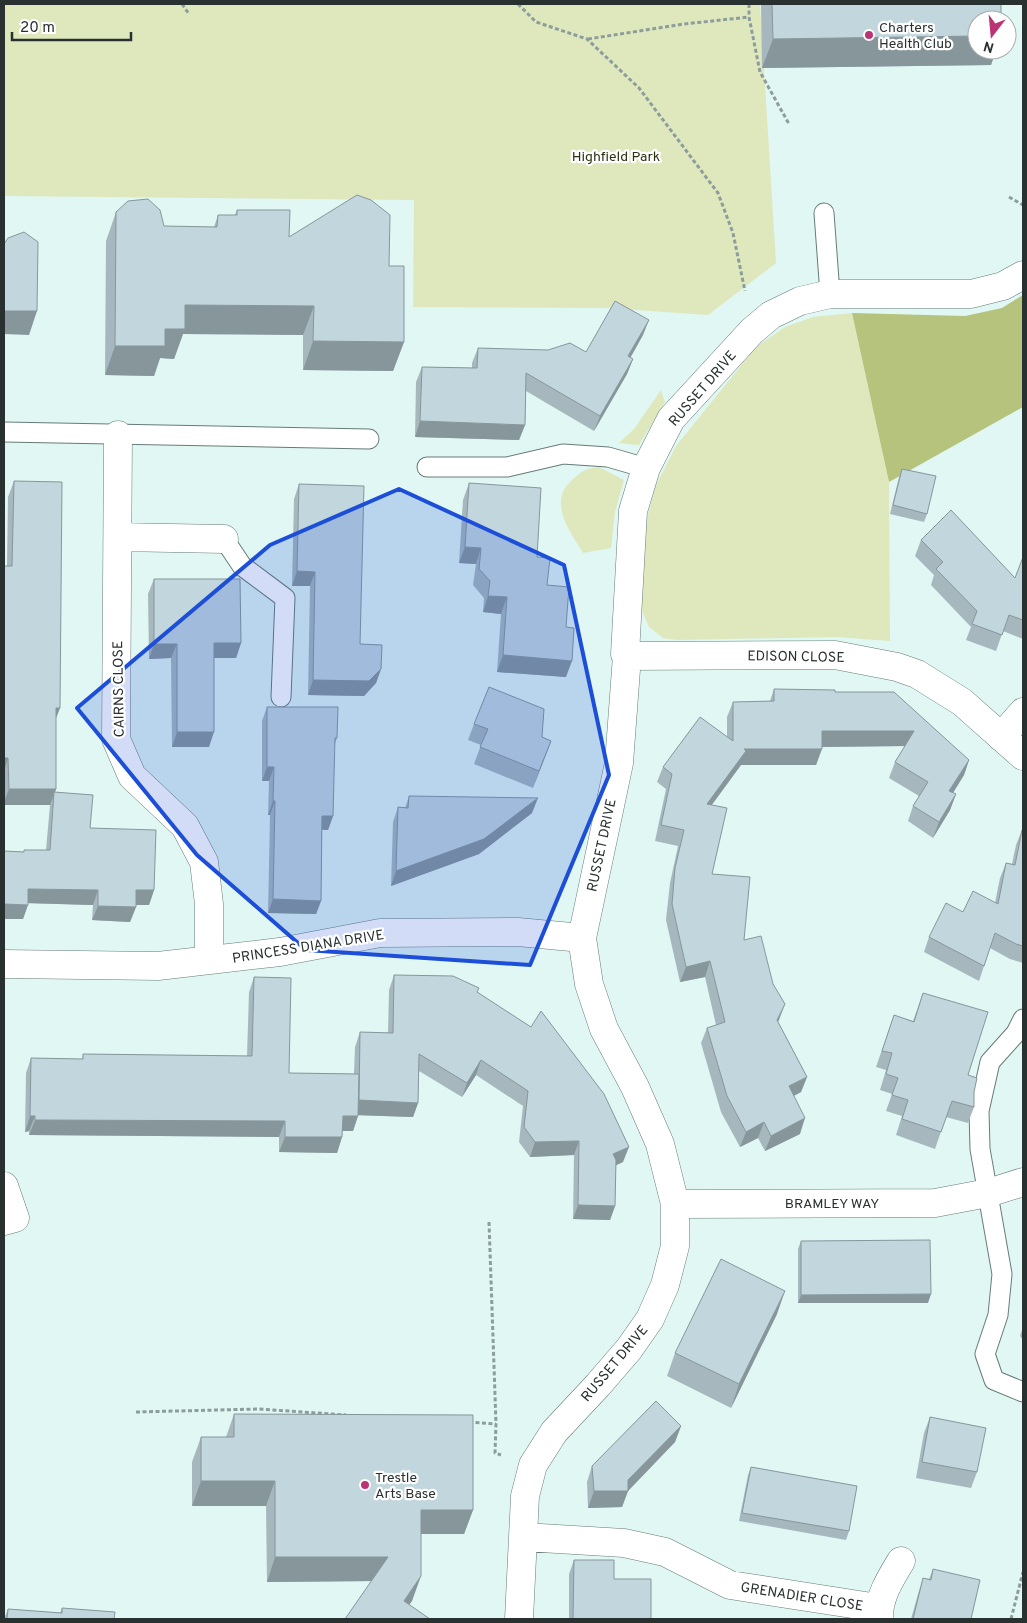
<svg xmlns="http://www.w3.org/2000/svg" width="1027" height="1623" font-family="Overpass,sans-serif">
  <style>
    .green { fill: #dfe8bd }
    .forest { fill: #b5c37c }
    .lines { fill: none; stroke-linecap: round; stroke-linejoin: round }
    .lane-casing { stroke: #667b78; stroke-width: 21 }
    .street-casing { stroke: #667b78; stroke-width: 29 }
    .path { stroke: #8d9d9b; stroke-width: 3; stroke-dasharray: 4 2.5; stroke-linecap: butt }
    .lane { stroke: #fff; stroke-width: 19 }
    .street { stroke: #fff; stroke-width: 28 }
    .wall { fill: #a6b8be }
    .shaded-wall { fill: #87969b }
    .building { fill: #c1d6dd; stroke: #87969b }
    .marked { fill: #1d4ed8; fill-opacity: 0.2; stroke: #1d4ed8; stroke-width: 4; stroke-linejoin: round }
    .poi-dot { fill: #bb3372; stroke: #fff; stroke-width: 2 }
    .labels { text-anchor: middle; stroke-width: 4.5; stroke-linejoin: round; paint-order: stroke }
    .poi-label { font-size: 14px; fill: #283130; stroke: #fff; text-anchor: start }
    .park-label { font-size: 14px; fill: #2b3111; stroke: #fff }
    .street-label { font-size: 14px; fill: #283130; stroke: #fff }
  </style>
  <rect width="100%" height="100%" fill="#e0f7f3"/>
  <path class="green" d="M4 4H760L776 263 708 315 607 308 413 307 414 200 4 196Z
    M852 313 889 482 890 641 836 637 677 640 663 638 649 627 640 606 646 522 656 485 676 446 756 347 785 327 813 317Z
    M661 390 665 402 639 445 619 443 634 429Z
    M599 467 624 480 615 512 611 548 583 553C570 531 547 502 572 480 584 470 584 469 599 467Z"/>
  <path class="forest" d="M1023 295V407L889 482 852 313 965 316 1002 308Z"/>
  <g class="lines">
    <defs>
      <path id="lane" d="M824 213 830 294
        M4 432 369 439
        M427 467H507L563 454 608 457 646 468
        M224 539 242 566 285 598 281 697
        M1023 1019 1016 1033 990 1062 979 1111 980 1149 1002 1274 998 1315 985 1354 994 1380 1023 1392"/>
      <path id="street" d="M118 435 116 739 132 776 185 826 204 862 209 904V960
        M118 537 224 539
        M627 656 835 655 897 667 917 674 962 702 1023 756
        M1001 737 1023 712
        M4 964 158 966 280 952 380 933 518 932 582 938
        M4 1186 15 1218 4 1221
        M675 1204 935 1203 988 1193 1023 1182
        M524 1537 624 1543 665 1552 730 1585 878 1608
        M519 1619 525 1496 533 1465 554 1432 598 1385 629 1349 650 1319 665 1285 675 1246V1204L660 1144 635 1087 604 1029 589 984 582 938 619 763 627 656 625 654 633 511 646 468 671 419 752 331 771 315 800 301 830 294H971L1003 286 1023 275
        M879 1619C878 1598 890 1579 901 1561"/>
    </defs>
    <use href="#lane" class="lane-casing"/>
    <use href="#street" class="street-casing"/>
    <path class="path" d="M182 4 189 14
      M518 4 536 22 587 39 639 88 718 193 733 233 745 291
      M749 4V17L760 72 789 124
      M588 39 684 24 749 17
      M1009 197 1023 205
      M489 1222 496 1424 495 1453 501 1455
      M136 1412 259 1409 346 1415
      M469 1422 496 1424
      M1011 1619 1023 1572"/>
    <use href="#lane" class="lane"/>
    <use href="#street" class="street"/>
  </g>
  <path class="wall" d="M761 4H1001L977 50H996L991 65 762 68Z
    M237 210 289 237 389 266 404 342 393 371 303 370V335L183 334 174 359 160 358 154 376 105 375 106 241 116 212 164 226 214 227 218 215H235Z
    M643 335 630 357 633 359 627 374 594 431 526 391 525 425 519 440 415 437 416 382 422 367 472 368V363L478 348 586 352Z
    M902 469 927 514 924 522 890 514 899 477Z
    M14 481 60 708 56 718V789L55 793 90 828 154 890 149 905H136V907L130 922 92 920 93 905 28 903 23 919H4V851L24 852V850H46L50 805H4V566H7L8 497Z
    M469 483 537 557 547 585 566 627V677L497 672 501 614 483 612 484 598 473 585 476 564 459 563 463 500Z
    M299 484 360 644 381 669 376 683 364 696 308 695 310 586H292L294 499Z
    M921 540 1015 578 1023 557V639L1003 631 996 651 966 640 971 627 931 585 934 575 915 556Z
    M154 579 241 643 236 658H214L209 747H172L171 658 149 659 148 594Z
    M774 689 835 692 969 760 964 775 953 793 956 794 950 810 933 838 908 821 913 806 919 796 889 778 895 762 905 746 822 747 816 765H741L712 805V874L744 940 778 1022 807 1077 801 1092 794 1096 800 1134 765 1151 758 1138 740 1147 721 1112 701 1043 707 1028 716 1025 705 977 680 982 666 920 670 883 678 846 655 841 666 789 657 782 663 767 727 737V717L733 702 770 701Z
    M267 707 337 738 334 746 333 816 328 830H322L321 901 316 914 268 913 270 815H268L269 781H262V721Z
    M474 724 542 737 551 741 533 788 474 764 481 745 468 740Z
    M409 796 532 813 479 854 391 886 393 822 398 807 405 808Z
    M1022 830H1023V963L1010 959 990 948 979 981 924 952 929 937 963 912 995 903 1000 878 1006 863 1012 864 1016 845Z
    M394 975 478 992 623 1162 616 1165 615 1206 610 1220 573 1219 574 1155 530 1157 519 1142 523 1106 476 1075 462 1097 419 1071 418 1103 413 1117 358 1115 353 1131H342V1137L337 1153 279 1152V1137L29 1135V1131L25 1132 26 1073 31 1058 82 1059 83 1054 247 1056 249 992 254 977 289 1073 354 1074 355 1047 360 1032 388 1033 389 990Z
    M923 993 968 1075 974 1092V1107L968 1123 946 1117 935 1149 896 1135 902 1116 886 1111 892 1094 880 1090 886 1070 876 1067 894 1015 913 1021Z
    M801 1241 928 1303H798V1249Z
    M777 1314 731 1408 667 1376 675 1353Z
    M1023 1327V1340L1020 1336Z
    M234 1414 473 1510 464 1534H421L412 1601 409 1605 371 1581 267 1582 266 1506H192V1462L201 1437H226Z
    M930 1417 977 1472 971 1488 916 1478 924 1433Z
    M681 1426 675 1442 628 1491 622 1507 588 1508 587 1482 592 1466Z
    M751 1467 849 1531 846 1540 739 1521 748 1475Z
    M574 1560 614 1579 651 1619H569V1574Z
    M933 1569 971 1619H911L918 1594 923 1578 929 1579Z
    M62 1608 114 1619H4L8 1609 60 1613Z"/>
  <path class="shaded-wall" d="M977 36V50H996L991 65 762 68 773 39Z
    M185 305 314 306 303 335 183 334 174 359 160 358 154 376 105 375 115 346 165 329Z
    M4 311H37L29 335 4 334Z
    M649 320 643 335 623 371 628 356Z
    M313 341 404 342 393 371 303 370Z
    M633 359 627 374 594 431 600 416Z
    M420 421 525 425 519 440 415 437Z
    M465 547 481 548 476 564 459 563Z
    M297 571 315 572 310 586H292Z
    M488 596 507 597 501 614 483 612Z
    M214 643H241L236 658H209Z
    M154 644H177L171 658 149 659Z
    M503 655 572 661 566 677 497 672Z
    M381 669 376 683 364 696 308 695 313 680Z
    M56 708H60L54 723Z
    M822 731H914L909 746 816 747Z
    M177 732H214L209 747H172Z
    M551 741 545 757 533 788 539 771Z
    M744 749H822L816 765H741L701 819 707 804Z
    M4 758H8L4 771Z
    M969 760 964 775 944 807 949 791Z
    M267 767H274L269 781H262Z
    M9 789H56L50 805H4V802Z
    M956 794 950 810 933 838 939 822Z
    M538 798 532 813 479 854 391 886 396 871Z
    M273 801H275L270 815H268Z
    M322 816H333L328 830 317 829Z
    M28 889 98 890 93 905 23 903Z
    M136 890H154L149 905H131Z
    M273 899 321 901 316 914 268 913Z
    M4 904 28 905 23 919H4Z
    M98 906 136 907 130 922 92 920Z
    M710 961 705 977 680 982 686 967Z
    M785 1004 779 1020 771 1035 777 1020Z
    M481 1060 476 1075 462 1097 467 1083Z
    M807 1077 801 1092 783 1101 789 1086Z
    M359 1100 418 1103 413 1117 353 1115Z
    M30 1116H35L29 1131 25 1132Z
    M343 1116H358L353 1131H337Z
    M805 1118 800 1134 765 1151 771 1136Z
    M35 1120 285 1121 279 1137 29 1135Z
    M764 1122 758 1138 740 1147 746 1132Z
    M285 1137H342L337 1153 279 1152Z
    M579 1141 574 1155 530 1157 535 1142Z
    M629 1147 623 1162 608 1169 613 1154Z
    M578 1205 615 1206 610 1220 573 1219Z
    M785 1291 777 1314 731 1408 739 1384Z
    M931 1294 928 1303H798L801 1295Z
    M681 1426 675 1442 628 1491 622 1507 588 1508 594 1491 628 1480Z
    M201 1481H275L266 1506H192Z
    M421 1510H473L464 1534H413Z
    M275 1557H388L379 1581 267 1582Z
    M421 1576 412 1601 399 1619 404 1601Z"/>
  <path class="building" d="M772 4H1001V20H977V36L773 39Z
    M357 195 371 200 390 215 389 266H404V342L313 341 314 306 185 305V329H165V346H115L116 212 128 201 148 199 160 210 164 226 217 227 218 215H237V210H290L289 237Z
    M24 232 38 242 37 311H4V244L8 238Z
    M615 301 649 320 628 356 633 359 600 416 526 373 525 425 420 421 422 367 477 368 478 348 548 350 570 343 586 352Z
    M902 469 936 476 927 514 893 505Z
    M14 481 62 482 60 708H56V789H9L8 758H4V566H12Z
    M469 483 541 488 537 557 550 558 547 585 569 587 566 627 574 628 572 661 503 655 507 597 488 596 490 581 479 569 481 548 465 547Z
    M299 484 364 486 360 644 382 645 381 669 369 681 313 680 315 572 297 571Z
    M951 510 1015 578 1023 557V620L1009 615 1002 635 972 624 977 611 936 569 943 562 921 540Z
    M154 579H240L241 643H214V732H177V644H154Z
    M489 687 544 709 542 737 551 741 539 771 480 747 488 729 474 724Z
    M774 689 835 690V692H894L969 760 949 791 956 794 939 822 913 806 928 782 895 762 914 731H822V749H744L746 751 707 804 727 808 712 874 750 877 744 940 761 936 773 984 785 1004 777 1020 807 1077 789 1086 805 1118 771 1136 764 1122 746 1132 727 1096 707 1028 725 1022 710 961 686 967 672 904 675 868 684 830 661 825 672 774 663 767 700 717 733 741V702L774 701Z
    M267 707H338L337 738H335L333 816H322L321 901 273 899 275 801H273L274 767H267Z
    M54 792 93 795 90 828 156 830 154 890H136V907L98 906V890L28 889V905L4 904V851L24 852V850H50Z
    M409 796 538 798 484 839 396 871 398 807 408 808Z
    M1022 830H1023V946L1016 944 995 933 984 966 929 937 946 903 963 912 973 891 998 904 1006 863 1015 865Z
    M394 975 453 976 479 988 477 992 531 1027 541 1011 604 1094 629 1147 613 1154 616 1160 615 1206 578 1205 579 1141 535 1142 524 1127 528 1091 481 1060 467 1083 419 1054 418 1103 359 1100 360 1032 393 1033Z
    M254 977 291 978 289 1073 359 1074 358 1116H343L342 1137H285V1121L35 1120V1116H30L31 1058 83 1059V1054L252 1056Z
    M923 993 988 1012 968 1075 977 1078 974 1092V1107L952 1101 941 1132 902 1119 908 1100 892 1095 898 1078 886 1074 892 1053 882 1051 894 1015 914 1022Z
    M930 1240 931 1294 801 1295V1241Z
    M721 1259 785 1291 739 1384 675 1353Z
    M656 1401 681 1426 628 1480V1491H594L592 1466Z
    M234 1414 473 1415V1510H421V1576L404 1601 430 1619H345L388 1557H275V1481H201V1437H234Z
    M930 1417 986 1428 977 1472 922 1462Z
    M751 1467 857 1486 849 1531 742 1513Z
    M574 1560H614V1579H651V1619H573Z
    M933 1569 980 1580 971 1619H913L923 1578 931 1580Z
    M62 1608 115 1612 114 1619H7L8 1609 62 1613Z"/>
  <path class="marked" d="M399 489 564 565 609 775 530 965 306 950 197 855 77 708 270 545Z"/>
  <g class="poi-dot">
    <circle cx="869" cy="35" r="5"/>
    <circle cx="365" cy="1485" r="5"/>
  </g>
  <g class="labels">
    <g class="poi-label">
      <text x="879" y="32">Charters<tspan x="879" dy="16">Health Club</tspan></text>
      <text x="375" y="1482">Trestle<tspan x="375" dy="16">Arts Base</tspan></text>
    </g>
    <g class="park-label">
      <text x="616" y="161">Highfield Park</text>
    </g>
    <g class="street-label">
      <text transform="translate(702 388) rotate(-49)" y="5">RUSSET DRIVE</text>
      <text transform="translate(796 656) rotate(1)" y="5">EDISON CLOSE</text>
      <text transform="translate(118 689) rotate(-91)" y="5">CAIRNS CLOSE</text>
      <text transform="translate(601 845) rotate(-78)" y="5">RUSSET DRIVE</text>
      <text transform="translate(308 946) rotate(-9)" y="5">PRINCESS DIANA DRIVE</text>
      <text x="832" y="1208">BRAMLEY WAY</text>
      <text transform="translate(614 1363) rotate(-50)" y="5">RUSSET DRIVE</text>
      <text transform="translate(802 1596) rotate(9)" y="5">GRENADIER CLOSE</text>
    </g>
  </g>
  <rect width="1027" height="1623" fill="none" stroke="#283130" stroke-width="10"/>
  <g transform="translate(992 35) rotate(196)"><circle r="24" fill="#ffffff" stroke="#a9adac"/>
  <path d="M0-4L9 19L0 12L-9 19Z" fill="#bb3372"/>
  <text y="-8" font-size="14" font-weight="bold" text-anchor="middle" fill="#283130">N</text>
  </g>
  <path d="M12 32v8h119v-8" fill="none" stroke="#283130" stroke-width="2.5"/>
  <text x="20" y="32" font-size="15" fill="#283130" stroke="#ffffff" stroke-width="4" paint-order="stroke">20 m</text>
</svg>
